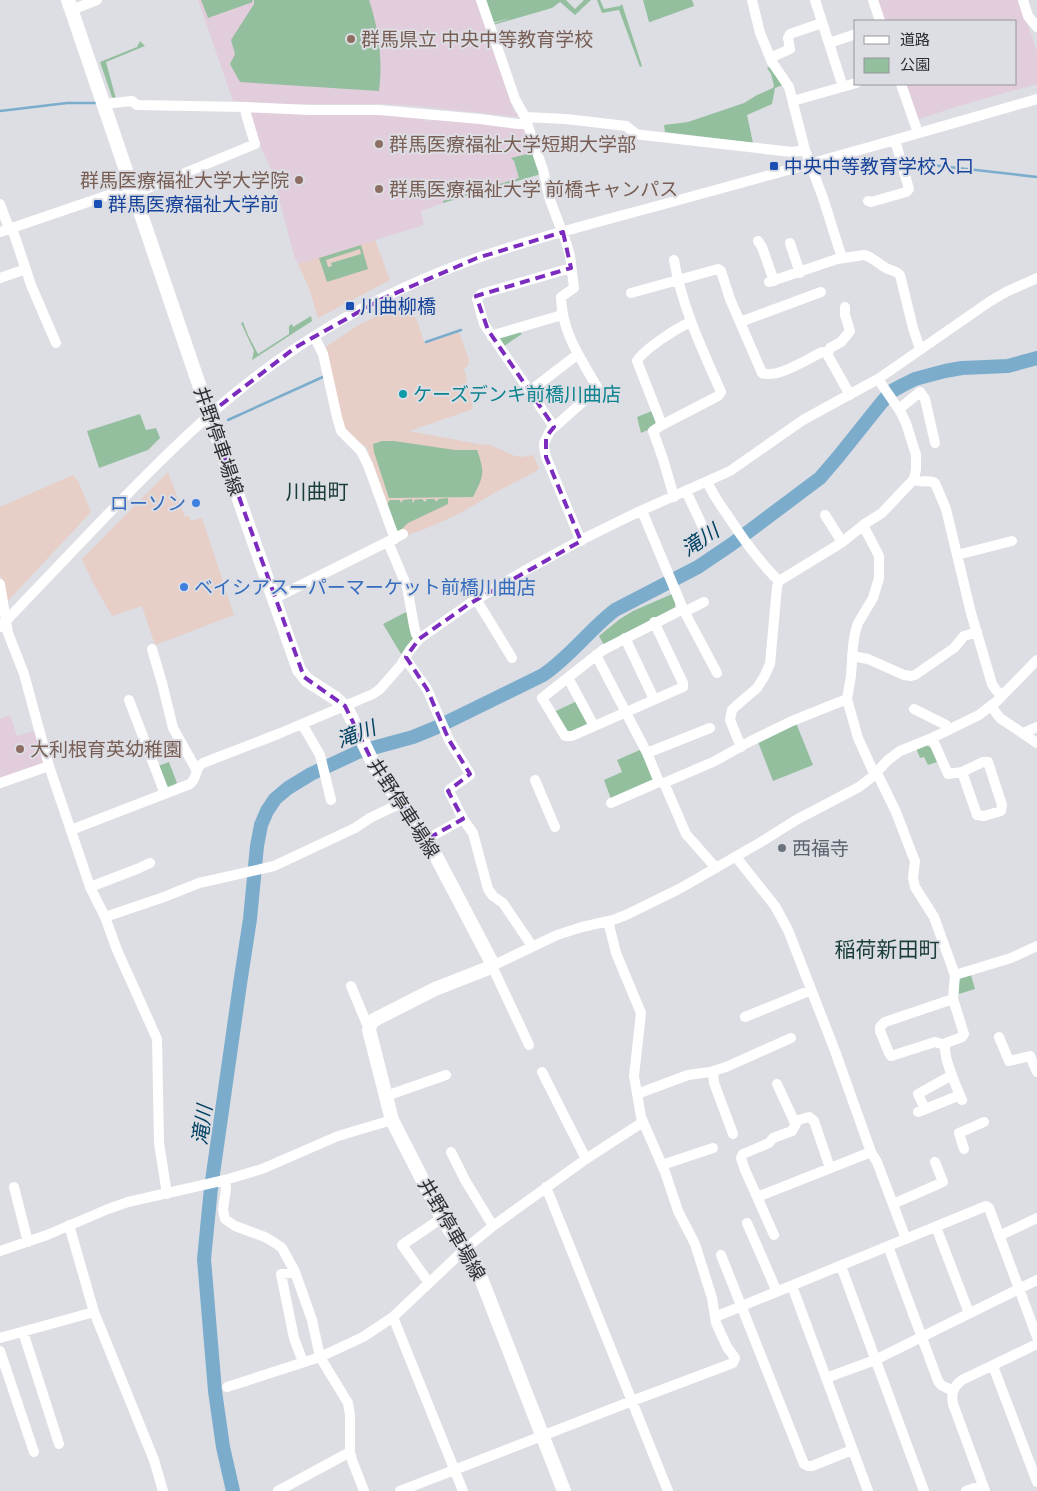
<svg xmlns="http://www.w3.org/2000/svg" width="1037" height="1491" font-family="Signika,'Noto Sans JP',sans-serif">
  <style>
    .commercial { fill: #e7cec6 }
    .education { fill: #e2cddc }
    .green { fill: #94bf9e; fill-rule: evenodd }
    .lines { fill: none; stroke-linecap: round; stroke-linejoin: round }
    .stream { stroke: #7caccc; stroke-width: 2.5 }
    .river { stroke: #7caccc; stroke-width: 14 }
    .minor { stroke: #fff; stroke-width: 10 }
    .major { stroke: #fff; stroke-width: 14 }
    .marked { fill: none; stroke: #7b2cbf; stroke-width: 4; stroke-dasharray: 10 6; stroke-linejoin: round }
    .education-dot { fill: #8d6e63; stroke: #dcdee4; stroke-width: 2 }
    .transit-dot { fill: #1a4fb4; stroke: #dcdee4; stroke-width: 2 }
    .culture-dot { fill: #0f9aa8; stroke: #dcdee4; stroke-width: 2 }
    .shop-dot { fill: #3f7fe0; stroke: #dcdee4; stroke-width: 2 }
    .worship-dot { fill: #6b7280; stroke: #dcdee4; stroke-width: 2 }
    .labels { text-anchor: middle; stroke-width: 4; stroke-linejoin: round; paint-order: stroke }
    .education-label { font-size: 19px; fill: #785e54; stroke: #dcdee4; text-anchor: start }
    .transit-label { font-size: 19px; fill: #164399; stroke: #dcdee4; text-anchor: start }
    .culture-label { font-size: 19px; fill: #0d838f; stroke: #dcdee4; text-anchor: start }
    .street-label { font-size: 19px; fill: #2c2d2f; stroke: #dcdee4 }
    .shop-label { font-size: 19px; fill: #366cbe; stroke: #dcdee4; text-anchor: end }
    .worship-label { font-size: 19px; fill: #5b616d; stroke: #dcdee4; text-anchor: start }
    .water-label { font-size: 20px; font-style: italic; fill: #004161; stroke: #dcdee4 }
    .quarter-label { font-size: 21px; fill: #1c3e3b; stroke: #dcdee4 }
  </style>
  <rect width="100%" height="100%" fill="#dcdee4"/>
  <path class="commercial" d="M375 240 390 280 318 318 309 288 298 264Z
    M404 302 408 312 416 318 425 344 459 332 469 360 468 366 464 368 473 409 409 431 478 444 490 445 515 456 521 457 533 455 539 468 535 472 496 492 464 511 435 525 400 538 366 446H364L345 429 343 424 326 347 357 326Z
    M168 472 185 517 189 516 191 521 202 518 234 615 155 645 142 606 112 616 93 583 82 559Z
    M73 475 79 483 91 512 6 603 4 583 0 575V507Z"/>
  <path class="education" d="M198 0H476L514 112 517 113 518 117 416 106 379 104H283L233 101Z
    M877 0H1019L1037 51V84L959 106 919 119 916 117 905 84H1016V21H884Z
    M252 110 383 115 424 119 428 121 441 119 524 127 533 150 531 153 511 159 514 161 519 178 443 201V203L421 211 424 225 298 264 295 259 275 184 274 176 256 137 249 114Z
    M10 715 17 736 34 731 44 761 42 766 0 780V719Z"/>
  <path class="green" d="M201 0H252L253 2 208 18Z
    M254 0H369C379 30 383 60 379 91L240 82 230 64 235 54 231 40 254 4Z
    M484 0H566L575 9 584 0H591L575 15 560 2 552 8 493 25 492 24 510 18 492 23Z
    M597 0H600L604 9 620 6 622 4 642 66 640 67 619 10 602 13Z
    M643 0H692L694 6 650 22H649Z
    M140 41 145 46 106 62 116 99 112 97 100 62 137 47Z
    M769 67 783 85 775 88 772 104 747 115 753 143 665 132 664 125 688 122 744 103 757 95 773 88 774 86 771 74 767 68Z
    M533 150 541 174 443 203V201L519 178 514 161 511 158 531 153Z
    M361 245 368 269 327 282 319 258ZM360 249 361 254 331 263 332 266 328 267 326 260Z
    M311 316 312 321 252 360 254 351 241 323 243 322 248 335 258 354 289 334V326L292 324 293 327Z
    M520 332 522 334 501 348 498 337Z
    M652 411 656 422 654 427 641 433 637 417Z
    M140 414 146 430 156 428 160 438 148 450 99 468 87 431Z
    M382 441H394L455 450H477C485 472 484 476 473 497L389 498 374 452 373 444Z
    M448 498V504L408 523 398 533 387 504 390 500H400L401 503 403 500 412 499 413 503 414 502V500L422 499 425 502 427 499H434L437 502 438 499Z
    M672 594 675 602V609L604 645 599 636 620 619 633 611Z
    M406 612 409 615 414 639 401 654 383 624Z
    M577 701 589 724 570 734 565 732 554 712Z
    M796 723 813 765 773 781 758 742Z
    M926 745 931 748 937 762 928 765 924 757 920 758 916 748Z
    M642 749 656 780 611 799 604 780 622 772 617 760Z
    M169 762 177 783 175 784V786L172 788 166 786 158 766Z
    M971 975 975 989 959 994 958 981 962 977Z"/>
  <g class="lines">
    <path class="stream" d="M0 111 67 103H98
      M880 159 899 161
      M904 162 1037 177
      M426 342 461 330
      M228 420 325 376"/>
    <path class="river" d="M233 1491 223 1447 215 1391 204 1259 211 1188 240 984 250 919 257 846 261 825 267 811 275 799 288 788 311 774 358 752 413 737 435 728 543 675C570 657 589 630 615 610L698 567 732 544 820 478 838 457 882 402 892 391 903 385 915 379 945 371 962 368 1008 366 1037 358"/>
    <path class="minor" d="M481 0 515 99 525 117 543 170 550 200 566 242 570 256 574 288 561 297C562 333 580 357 597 387L596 390 550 431 544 443V447L546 457 581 541
      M752 0 760 33 772 62 789 87 805 150 823 198 842 258
      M815 0 843 87
      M873 0 880 21
      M1023 0 1028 16 1037 27
      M71 10 97 0
      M829 43 856 34
      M770 58 790 49 788 38 790 34 822 23
      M901 84 918 133
      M793 101 856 83
      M104 104 132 101 137 105 245 107 310 110H379L480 119 518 124H527
      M525 117 566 119 626 126 636 134 642 135 792 152 805 150
      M134 194 255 144 246 114 245 107
      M868 201 871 202 906 192 909 189 895 140
      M0 204 7 223 14 234 31 285 56 343
      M0 232 132 187
      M758 241 762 247 774 281
      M790 243 800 273
      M674 260C682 307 702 349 721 392L718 396 662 425 653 431 663 459 674 497
      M0 278 26 269
      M769 282 837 259 864 255C873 257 878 264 886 268 891 271 896 270 900 275L913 328 920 349
      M631 293 718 269 721 271 730 299 762 373C777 379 808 359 822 352H826L850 395
      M740 322 821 292
      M314 336 323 354 337 417 341 431 361 451 368 465 395 539
      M492 337 497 334 562 315
      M828 353 830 348 841 342 850 331 845 315V307
      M530 391 578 354
      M899 409 920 392 925 399 935 443
      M662 425 637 361C643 350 678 327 691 322
      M554 427 488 330 484 324 477 299 481 294 571 268
      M914 479C919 484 928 479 935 483L946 509 971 613 992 684 996 690 1002 696
      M707 482C713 494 720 505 728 516 743 539 759 562 779 581
      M686 491 708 538
      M642 511 683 609 603 650 542 698 565 736H572L683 687V683L654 622
      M825 515 842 542
      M863 525 879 556V578L873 598 858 623 855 633 853 646 851 676 847 699 858 738 873 771 879 777 896 812 912 854 915 861 913 878 915 887 934 917 955 975 1011 958 1037 946
      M388 542 407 587 414 626 416 634 419 639
      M957 555 1012 541
      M0 584 8 633 24 674 49 766 82 863 90 887 105 917 117 950 157 1039 159 1143 167 1194
      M275 598 403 534
      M476 599 512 658
      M683 609 717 673
      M684 612 704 602
      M0 627C36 589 72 552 108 514 166 454 225 395 296 348 357 307 425 275 495 252 561 230 630 214 697 195 811 164 924 132 1037 99
      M625 638 654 699
      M152 649 162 683 173 728 196 769
      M596 655 647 753 659 782 664 783 686 834 716 868
      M852 656 868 659 904 675 911 676 915 675 954 648 964 636 977 632
      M405 658 427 689 449 740 470 774V775L450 789 449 791 463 819 473 833 488 889 493 896 503 903 532 946
      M568 678 594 726
      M129 700 165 794
      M991 706 1000 718 1037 743
      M914 709 946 725 949 730
      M302 724 320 755 331 800
      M1023 733 1037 727
      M932 738 948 774 962 772 983 762H988L1002 805 1001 811 984 816 977 815 962 772
      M741 747 730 720 732 710 736 706 757 688 764 677 770 664 777 587 779 581 841 543 866 523 882 513 914 479 916 469V455L906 423 900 411 878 379
      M647 753 710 728
      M535 780 555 827
      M0 783 49 766
      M664 783 713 762 749 742 792 721 847 699
      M611 803 659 782
      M71 830 190 784C198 778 194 768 203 763L278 734 373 694 380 689 401 665 410 650 419 639 469 604 524 571 583 539 638 512 730 471 803 420 878 379 989 302 1006 292 1037 278
      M427 839 463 819
      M736 857 775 906 788 930 835 1051 871 1152 877 1162 906 1239
      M90 887 137 869 150 863
      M105 917 164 897 199 883 274 866 355 828 370 818 401 803
      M955 975 953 999 964 1034 962 1037 946 1043C941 1054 957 1088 962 1100
      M351 986 366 1022 370 1025
      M745 1017 811 990
      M999 1037 1009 1061 1030 1056 1037 1072
      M529 1045 492 966 557 935 582 927 613 920 626 915 679 889 761 842 796 820 859 787 872 777 888 760 900 751 932 738 979 715 997 701 1037 660
      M945 1045 935 1042 891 1056 889 1053 880 1031V1027L885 1022 953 999
      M713 1071 714 1083 733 1134
      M542 1072 586 1159
      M777 1084 795 1123
      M637 1094 688 1075 710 1072 726 1067 791 1038
      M386 1096 446 1075
      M925 1109 918 1094 952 1075
      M918 1112 960 1095
      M964 1149 959 1133 984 1122
      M451 1152 465 1180 493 1226
      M662 1165 713 1148
      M225 1180 226 1189 223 1210 225 1219 235 1226 265 1237 275 1243 282 1248 295 1272 312 1320 320 1357 348 1403 350 1415V1452L352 1460 364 1491
      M14 1187 28 1242
      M546 1187 668 1491
      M757 1197 871 1152
      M893 1204 943 1182 935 1162
      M747 1223 777 1292
      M69 1225 94 1312 154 1460 163 1491
      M936 1227 969 1313
      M774 1235 745 1170 741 1158 743 1154 769 1143 773 1138 792 1131 798 1120 809 1117 814 1121 830 1168
      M999 1236 1037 1218
      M888 1246 938 1381 941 1385 953 1391
      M0 1251 47 1235 108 1209 128 1202 225 1180 262 1169 338 1136 392 1120
      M721 1255 804 1464 808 1466H812L852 1450
      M841 1266 924 1491
      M295 1272 281 1274 294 1338 303 1362
      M429 1283 402 1245 442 1218
      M792 1286 868 1491
      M393 1317 463 1491
      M715 1317 986 1206 989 1208 1037 1337
      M23 1332 59 1444
      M0 1338 94 1312
      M0 1351 34 1452
      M993 1366 1037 1482
      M826 1378 875 1360 1037 1280
      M227 1387 320 1357 363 1337 393 1317 465 1249 493 1226 586 1159 643 1122
      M278 1491 350 1452
      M400 1491 632 1401 733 1363 735 1358 727 1347 716 1323 712 1298 695 1244 678 1211 665 1172 641 1117 634 1076 641 1013 616 953 608 921
      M966 1491 983 1485
      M985 1491 953 1404C951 1393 953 1387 962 1380L1037 1344"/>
    <path class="major" d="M68 0 209 414 299 670 307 680 335 698 347 709 375 767 427 839 491 961 492 966 486 969 435 989 374 1020 370 1025 369 1030 392 1120 444 1222C455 1238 469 1251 477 1268L564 1491"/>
  </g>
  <path class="marked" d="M563 232 571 268 476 296 488 330 554 427 546 437V457L581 541 469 604 419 639 406 657 427 689 449 740 470 774 448 791 463 819 427 839 375 767 345 706 304 677 209 414 296 347 382 299 477 258Z"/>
  <g class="education-dot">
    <circle cx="351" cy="39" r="5"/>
    <circle cx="379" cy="144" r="5"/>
    <circle cx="299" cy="180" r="5"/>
    <circle cx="379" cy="189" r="5"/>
    <circle cx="20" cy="749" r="5"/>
  </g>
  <g class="transit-dot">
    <rect x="769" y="161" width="10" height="10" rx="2.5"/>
    <rect x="93" y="199" width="10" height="10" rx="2.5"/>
    <rect x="345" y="301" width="10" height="10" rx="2.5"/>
  </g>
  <circle class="culture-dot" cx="403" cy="394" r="5"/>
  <g class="shop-dot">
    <circle cx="196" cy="503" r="5"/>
    <circle cx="184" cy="587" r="5"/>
  </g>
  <circle class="worship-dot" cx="782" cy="848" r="5"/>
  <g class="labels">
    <g class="education-label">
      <text x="361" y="46">群馬県立 中央中等教育学校</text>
      <text x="389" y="151">群馬医療福祉大学短期大学部</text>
      <text x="289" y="187" text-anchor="end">群馬医療福祉大学大学院</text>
      <text x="389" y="196">群馬医療福祉大学 前橋キャンパス</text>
      <text x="30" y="756">大利根育英幼稚園</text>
    </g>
    <g class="transit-label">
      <text x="784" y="173">中央中等教育学校入口</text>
      <text x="108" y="211">群馬医療福祉大学前</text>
      <text x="360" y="313">川曲柳橋</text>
    </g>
    <g class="culture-label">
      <text x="413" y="401">ケーズデンキ前橋川曲店</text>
    </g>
    <g class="street-label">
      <text transform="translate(219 441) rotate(71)" y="7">井野停車場線</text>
      <text transform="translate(404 808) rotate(57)" y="7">井野停車場線</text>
      <text transform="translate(452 1229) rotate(60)" y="7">井野停車場線</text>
    </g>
    <g class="shop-label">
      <text x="186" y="510">ローソン</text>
      <text x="194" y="594" text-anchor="start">ベイシアスーパーマーケット前橋川曲店</text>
    </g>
    <g class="worship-label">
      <text x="792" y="855">西福寺</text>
    </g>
    <g class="water-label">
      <text transform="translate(700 540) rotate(-34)" y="7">滝川</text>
      <text transform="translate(356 734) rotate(-21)" y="7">滝川</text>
      <text transform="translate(202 1125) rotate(-82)" y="7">滝川</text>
    </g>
    <g class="quarter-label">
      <text x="317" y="499">川曲町</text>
      <text x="887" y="957">稲荷新田町</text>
    </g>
  </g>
  <rect x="854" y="20" width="162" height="65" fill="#dcdee4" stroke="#96979c"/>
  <rect x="864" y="36" width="25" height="8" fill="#ffffff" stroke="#96979c"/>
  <text x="900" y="45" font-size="15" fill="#2c2d2f">道路</text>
  <rect x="864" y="58" width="25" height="15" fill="#94bf9e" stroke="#96979c"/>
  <text x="900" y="70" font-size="15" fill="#2c2d2f">公園</text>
</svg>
